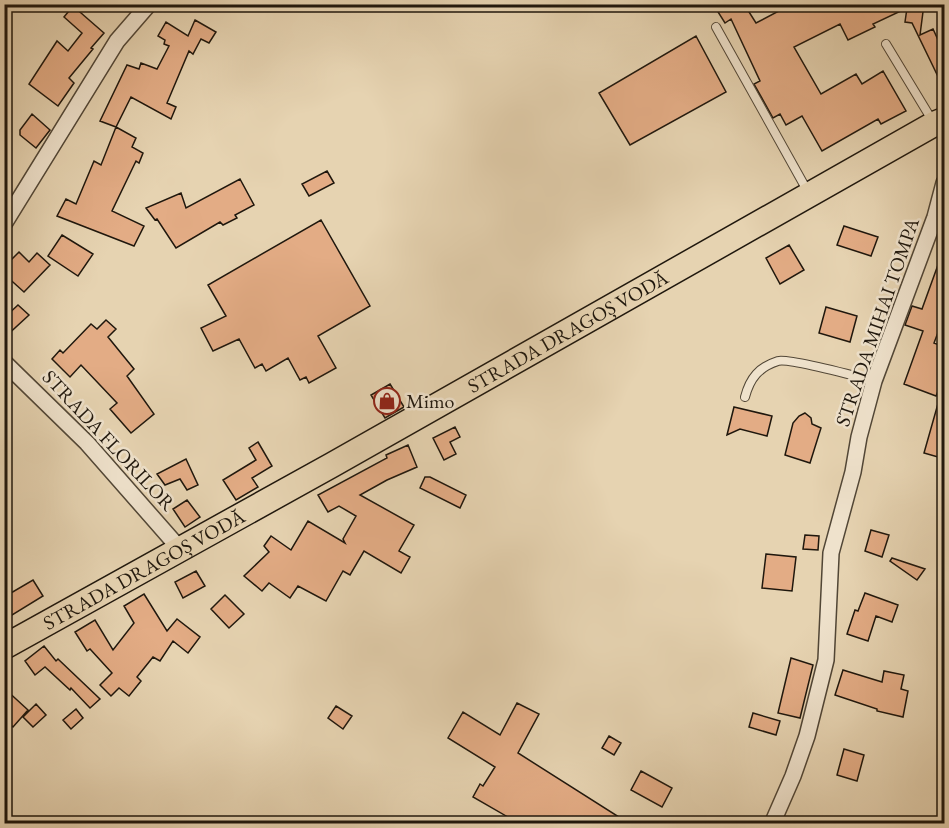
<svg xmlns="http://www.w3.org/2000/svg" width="949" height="828" font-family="'EB Garamond',serif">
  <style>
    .building { fill: #e3ac85; stroke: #1f170d; stroke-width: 1.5 }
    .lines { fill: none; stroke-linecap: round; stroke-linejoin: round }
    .service-casing { stroke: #514636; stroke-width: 10 }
    .minor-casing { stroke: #514636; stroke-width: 18 }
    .primary-casing { stroke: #1f170d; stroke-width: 27 }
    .service { stroke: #efe2cc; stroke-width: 8 }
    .minor { stroke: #efe2cc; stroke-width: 15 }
    .primary { stroke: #e6d3b1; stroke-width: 24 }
    .labels { text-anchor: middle; stroke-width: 5; stroke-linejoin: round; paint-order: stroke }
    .street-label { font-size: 20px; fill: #1f170d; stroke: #efe2cc }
    .poi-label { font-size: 20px; fill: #1f170d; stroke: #efe2cc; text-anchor: start }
  </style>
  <rect width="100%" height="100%" fill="#e6d3b1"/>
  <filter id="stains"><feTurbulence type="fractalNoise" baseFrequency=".00333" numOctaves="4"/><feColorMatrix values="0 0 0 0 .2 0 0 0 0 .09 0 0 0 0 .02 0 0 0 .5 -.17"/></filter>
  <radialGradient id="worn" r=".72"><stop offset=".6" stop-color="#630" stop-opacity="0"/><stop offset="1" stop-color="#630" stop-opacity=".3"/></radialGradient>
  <path class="building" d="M713 4H744L756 23 792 4H924L920 35 933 29 945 55V91L912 23 905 22 907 8 873 24 875 27 848 40 840 24 794 47 821 94 856 74 862 84 883 71 906 111 881 124 878 119 822 151 802 116 786 125 780 114 773 118 754 84 760 81 731 19 725 23Z
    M73 6 104 33 91 48 93 49 69 78 74 83 58 106 29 84 57 41 68 51 82 33 64 17Z
    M195 20 216 32 209 43 201 39 193 54 189 51 167 103 176 107 171 119 131 97 116 127 100 121 127 65 139 69 141 63 157 69 169 46 164 44 165 40 158 36 166 22 188 36Z
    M696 36 726 92 630 145 599 93Z
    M32 114 50 130 36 148 20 135V130Z
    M116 127 136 138 132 147 143 153 139 163 136 161 112 211 144 226 134 246 57 216 66 199 76 204 94 161 101 165Z
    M327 171 334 183 309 196 302 184Z
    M240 179 254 205 235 215 237 218 223 225 220 222 176 248 157 219 155 220 146 208 181 193 186 208Z
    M321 220 370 306 318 336 336 368 309 383 306 377 300 380 288 358 266 371 262 364 255 368 239 339 213 351 201 328 226 316 208 285Z
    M844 226 878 237 871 256 837 245Z
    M62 235 93 254 78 276 48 256Z
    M789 245 804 270 780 284 766 258Z
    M943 251H945V314L934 343 945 347V374L936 396 904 384 923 331 905 325 912 306 922 309Z
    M19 252 29 262 37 253 50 265 24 292 4 274V267Z
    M18 305 29 315 4 338V318Z
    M826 307 857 316 850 342 819 333Z
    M106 320 116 329 108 337 134 369 127 376 154 414 131 433 110 409 117 403 81 365 70 377 52 359 60 350 63 353 91 324 97 329Z
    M390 384 404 407 385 418 371 395Z
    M941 393H945V459L924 453Z
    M734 407 772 416 767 436 740 429 727 435Z
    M805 413 811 418 812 424 821 428 810 463 785 455 793 423 799 416Z
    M455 427 460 437 450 442 456 454 444 460 433 438Z
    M258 442 272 466 252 478 258 487 236 500 223 480 256 460 249 448Z
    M408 445 417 467 387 480 360 495 414 525 399 551 410 557 401 573 364 551 350 575 343 571 326 601 298 586 290 598 269 583 262 591 244 576 269 552 264 546 271 536 291 550 308 521 345 543 343 539 356 516 339 506 328 512 318 495 387 458 386 455Z
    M186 459 198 485 187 490 180 479 165 485 157 474Z
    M425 477H430L466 495 460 508 420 488Z
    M187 500 200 517 185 527 173 509Z
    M871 530 889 535 882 557 865 551Z
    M805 535 819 536 818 550 803 549Z
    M766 554 796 557 792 591 762 588Z
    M892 558 925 569 917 580 890 561Z
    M196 571 205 586 183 598 175 582Z
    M33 580 43 596 4 620V597Z
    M865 593 898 605 892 622 876 616 868 641 847 634 855 610 858 611Z
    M144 594 167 631 177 619 200 637 188 653 173 641 160 661 153 657 137 677 141 681 129 696 119 688 111 696 100 685 112 673 90 649 87 651 75 632 95 620 113 650 134 623 124 606Z
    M225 595 244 614 229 628 211 609Z
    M44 646 56 661 58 659 100 699 90 708 71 688 70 690 45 667 35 675 25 661Z
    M791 658 813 665 800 718 778 713Z
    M843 670 882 682 884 671 904 675 901 689 908 691 903 717 877 711V709L835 695Z
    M4 688 28 710 13 727 4 719Z
    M517 703 539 714 518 753 630 824H520L473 797 480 784 483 786 495 767 448 738 463 712 500 735Z
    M36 704 46 715 33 727 23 717Z
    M336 706 352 716 343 729 328 718Z
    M76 709 83 718 71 729 63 720Z
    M753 713 780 721 776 735 749 727Z
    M609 736 621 743 614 755 602 748Z
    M844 749 864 755 857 781 837 775Z
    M641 771 672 788 662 807 631 790Z"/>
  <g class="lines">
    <defs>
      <path id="service" d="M716 27 808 192
        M886 44 932 120
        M745 397C750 378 759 367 778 361 789 358 859 377 874 381"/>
      <path id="minor" d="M4 224 117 41 149 4
        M4 362 87 443 180 549
        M772 824 793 776 807 736 826 660 831 553 853 472 859 437 874 381 935 217 944 183"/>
      <g id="primary">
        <path id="s1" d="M4 647 332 465 934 124 944 120"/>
      </g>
    </defs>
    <use href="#service" class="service-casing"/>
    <use href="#minor" class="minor-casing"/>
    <use href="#primary" class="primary-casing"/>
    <use href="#service" class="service"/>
    <use href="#minor" class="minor"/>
    <use href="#primary" class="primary"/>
  </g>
  <defs>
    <symbol id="shop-ring" viewBox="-11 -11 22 22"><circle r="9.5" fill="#efe2cc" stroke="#8f2418" stroke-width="1.5"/><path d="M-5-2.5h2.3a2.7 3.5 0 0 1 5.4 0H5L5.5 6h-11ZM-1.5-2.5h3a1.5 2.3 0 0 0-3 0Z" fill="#8f2418"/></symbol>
  </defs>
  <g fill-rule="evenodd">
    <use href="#shop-ring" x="372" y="386" width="30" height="30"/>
  </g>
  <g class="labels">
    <g class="street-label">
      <text transform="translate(877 322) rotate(-71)" y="7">STRADA MIHAI TOMPA</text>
      <text dy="7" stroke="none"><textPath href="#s1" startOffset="646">STRADA DRAGOȘ VODĂ</textPath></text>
      <text transform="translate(109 440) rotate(47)" y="7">STRADA FLORILOR</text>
      <text dy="7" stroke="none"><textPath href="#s1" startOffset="160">STRADA DRAGOȘ VODĂ</textPath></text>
    </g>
    <g class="poi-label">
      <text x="406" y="408">Mimo</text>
    </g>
  </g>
  <rect width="949" height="828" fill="none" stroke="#e6d3b1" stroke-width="24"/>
  <rect x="6" y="6" width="937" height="816" fill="none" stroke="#1f170d" stroke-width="3"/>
  <rect x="12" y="12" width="925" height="804" fill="none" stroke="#1f170d" stroke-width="1.5"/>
  <rect width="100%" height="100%" filter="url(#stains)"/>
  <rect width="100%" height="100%" fill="url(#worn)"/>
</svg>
